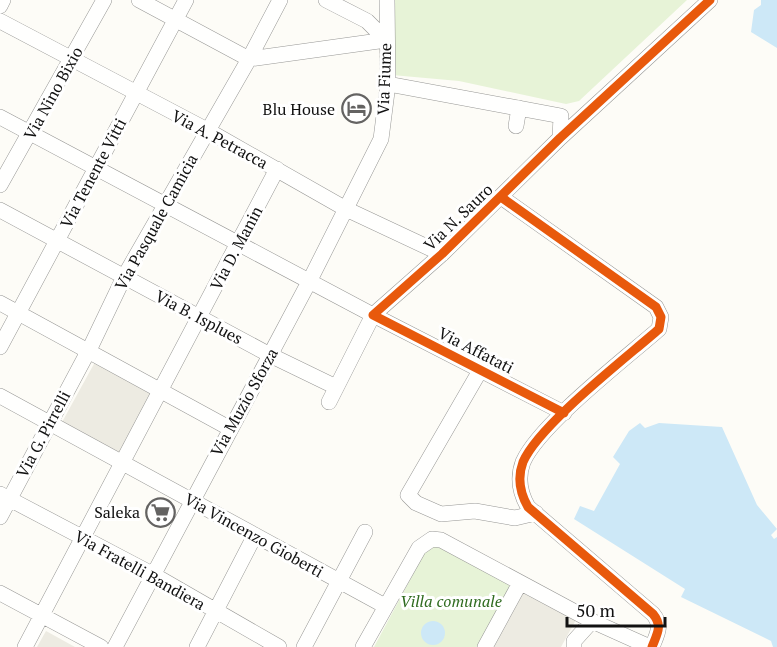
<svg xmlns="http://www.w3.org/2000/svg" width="777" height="647" font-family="'PT Serif',serif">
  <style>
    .green { fill: #e7f3d7 }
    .plaza { fill: #edebe2 }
    .water { fill: #cde8f7 }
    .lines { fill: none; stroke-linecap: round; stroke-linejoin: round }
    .street-casing { stroke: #979795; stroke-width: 16 }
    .street { stroke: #fffffe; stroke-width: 15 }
    .cycleway-casing { stroke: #fff; stroke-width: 13 }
    .cycleway { stroke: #e8590c; stroke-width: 9 }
    .labels { text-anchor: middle; stroke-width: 6; stroke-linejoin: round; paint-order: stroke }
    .street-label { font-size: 16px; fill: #111; stroke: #fff }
    .poi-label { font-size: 16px; fill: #111; stroke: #fff; text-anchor: end }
    .park-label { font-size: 16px; font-style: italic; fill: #2f6b1f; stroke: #fff }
  </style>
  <rect width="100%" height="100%" fill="#fdfcf7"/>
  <path class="green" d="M394 0H687L579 101 566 104 459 81 392 75Z
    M432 543 516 584 480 647H374L425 552Z"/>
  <path class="plaza" d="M95 362 156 393 121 455 61 424Z
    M524 590 577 618 561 647H493Z
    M46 631 75 647H37Z"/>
  <path class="water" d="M761 0H777V48L751 32 754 10 761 5Z
    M640 423 645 428 659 423 722 427 757 505 777 529 771 535 774 539 777 537V647H773L771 641 681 597 685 589 574 519 580 506 594 511 620 464 613 457 629 431Z
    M421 633a12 12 0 1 1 24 0a12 12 0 1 1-24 0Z"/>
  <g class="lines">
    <defs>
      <path id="street" d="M139 0 249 59 386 40
        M326 0 367 21 386 40
        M0 6 3 0
        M0 21 207 130 346 209 442 254
        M388 84 561 116 560 138
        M0 117 373 315 564 413
        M516 126 519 108
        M0 185 104 0
        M501 197 656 307 661 317 659 329C626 358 539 425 523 462 517 478 520 493 528 507L653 614C663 626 657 634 652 647
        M0 210 270 355 336 387
        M0 303 229 428
        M0 347 186 0
        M481 369 408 495 416 503 441 514 475 511 515 518 536 513
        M0 396 385 606
        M329 402 373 315 442 254 560 138 710 0
        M0 494 152 574 279 647
        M0 517 91 346 124 277 249 59 280 0
        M0 593 101 647
        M25 647 277 169
        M115 647 310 280 381 139 388 84 387 0
        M197 647 255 535
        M304 647 365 532
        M363 647 419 548 432 539 441 540 592 621 650 647
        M485 647 520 583
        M574 647V641L592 621"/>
    </defs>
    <use href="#street" class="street-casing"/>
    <use href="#street" class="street"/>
    <defs>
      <path id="cycleway" d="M501 197 656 307 661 317 659 329C626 358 539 425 523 462 517 478 520 493 528 507L653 614C663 626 657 634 652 647
        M564 413 373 315 442 254 560 138 710 0"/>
    </defs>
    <use href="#cycleway" class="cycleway-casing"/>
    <use href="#cycleway" class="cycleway"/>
  </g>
  <defs>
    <symbol id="hotel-ring" viewBox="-11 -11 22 22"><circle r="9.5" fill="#fff" stroke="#646362" stroke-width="1.5"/><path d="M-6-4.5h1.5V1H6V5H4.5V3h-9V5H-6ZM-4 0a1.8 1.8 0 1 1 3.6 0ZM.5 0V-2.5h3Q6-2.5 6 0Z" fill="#646362"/></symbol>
    <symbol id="supermarket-ring" viewBox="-11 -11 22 22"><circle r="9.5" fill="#fff" stroke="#646362" stroke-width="1.5"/><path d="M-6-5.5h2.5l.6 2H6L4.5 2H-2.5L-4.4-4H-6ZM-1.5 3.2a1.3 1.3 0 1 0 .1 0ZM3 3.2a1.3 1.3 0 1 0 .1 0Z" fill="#646362"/></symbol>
  </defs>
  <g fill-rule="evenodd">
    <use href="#hotel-ring" x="340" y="92" width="33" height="33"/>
    <use href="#supermarket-ring" x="144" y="496" width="33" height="33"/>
  </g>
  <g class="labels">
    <g class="street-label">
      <text transform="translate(384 79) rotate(-88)" y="6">Via Fiume</text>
      <text transform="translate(53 93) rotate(-61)" y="6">Via Nino Bixio</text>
      <text transform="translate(220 139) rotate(28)" y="6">Via A. Petracca</text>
      <text transform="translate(93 173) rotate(-62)" y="6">Via Tenente Vitti</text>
      <text transform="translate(458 217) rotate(-44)" y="6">Via N. Sauro</text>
      <text transform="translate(156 222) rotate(-61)" y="6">Via Pasquale Camicia</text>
      <text transform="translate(236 248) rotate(-62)" y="6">Via D. Manin</text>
      <text transform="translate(199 317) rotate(28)" y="6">Via B. Isplues</text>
      <text transform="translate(476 350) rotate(27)" y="6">Via Affatati</text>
      <text transform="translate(244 402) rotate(-61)" y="6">Via Muzio Sforza</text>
      <text transform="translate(43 434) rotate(-62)" y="6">Via G. Pirrelli</text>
      <text transform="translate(254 535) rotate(29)" y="6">Via Vincenzo Gioberti</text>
      <text transform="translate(140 570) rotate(29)" y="6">Via Fratelli Bandiera</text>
    </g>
    <g class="poi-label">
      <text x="335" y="115">Blu House</text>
      <text x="140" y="518">Saleka</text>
    </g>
    <g class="park-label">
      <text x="451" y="607">Villa comunale</text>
    </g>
  </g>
  <path d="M567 617v9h98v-9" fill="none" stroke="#111111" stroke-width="3"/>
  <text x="576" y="617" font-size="18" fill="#111111" stroke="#ffffff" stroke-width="4.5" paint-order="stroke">50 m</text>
</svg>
